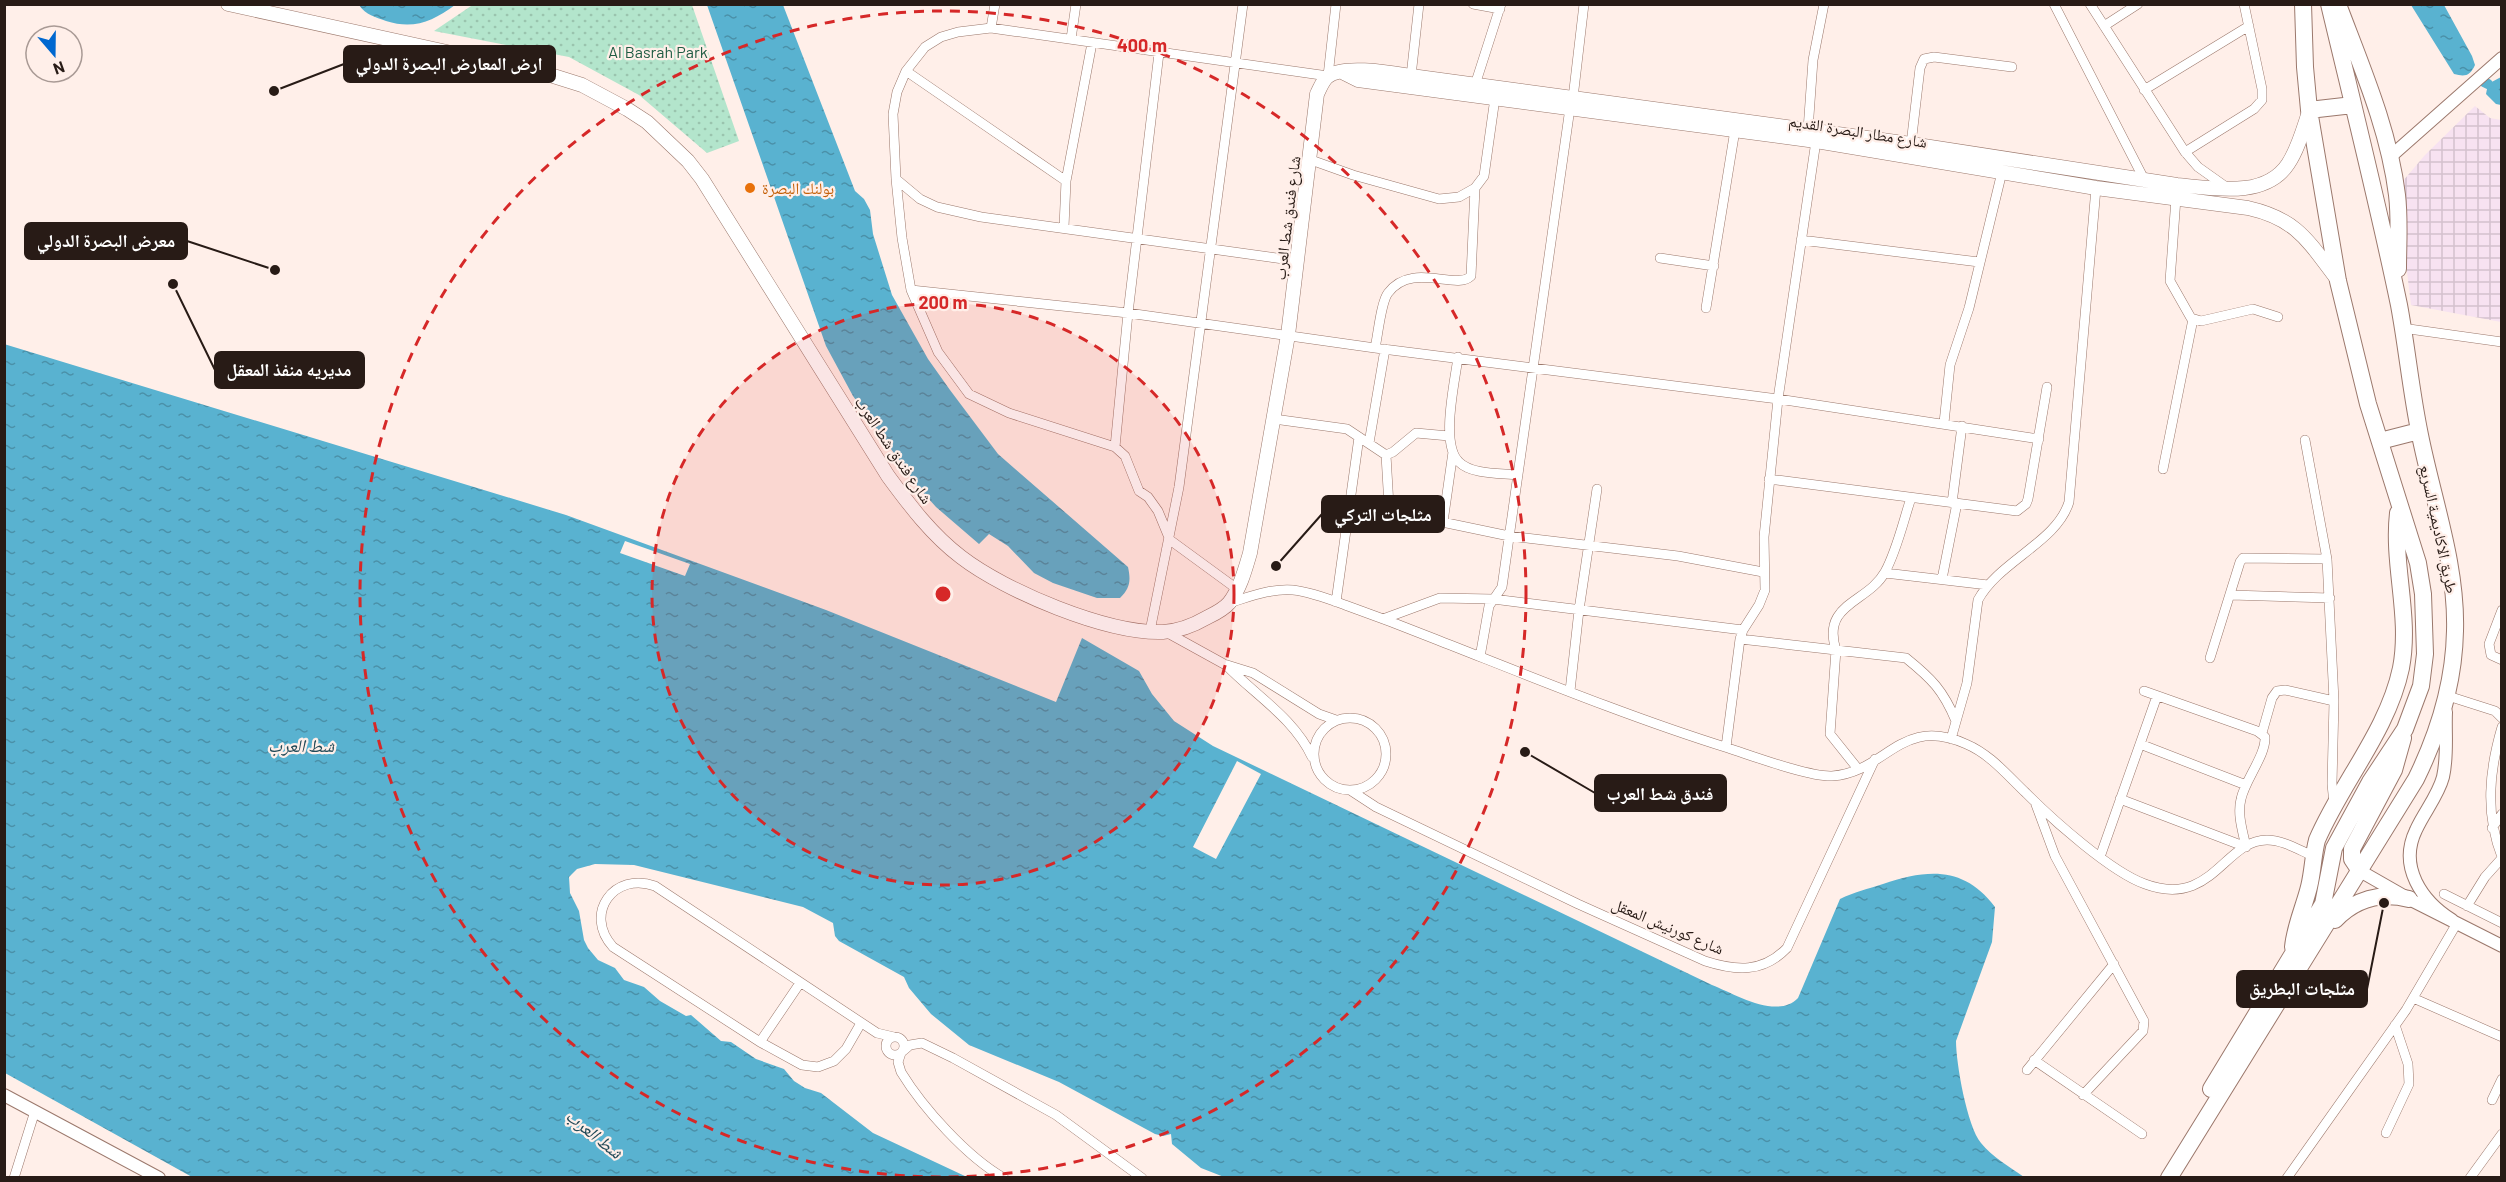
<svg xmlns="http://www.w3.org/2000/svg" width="2506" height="1182" font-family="Barlow,'Noto Naskh Arabic',sans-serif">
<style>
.industrial{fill:url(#industrial-grid)}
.grass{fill:url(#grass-dots)}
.water{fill:url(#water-ripples)}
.pier{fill:#ffefe9}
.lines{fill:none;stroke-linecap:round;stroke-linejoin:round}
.canal{stroke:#59b2d0;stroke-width:10}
.street-casing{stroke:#9b786c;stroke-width:10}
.secondary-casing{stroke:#9b786c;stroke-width:14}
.primary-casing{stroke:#9b786c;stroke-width:15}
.highway-casing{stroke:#9b786c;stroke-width:18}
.street{stroke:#fff;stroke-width:9}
.secondary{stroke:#fff;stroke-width:12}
.primary{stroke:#fff;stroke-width:14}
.highway{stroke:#fff;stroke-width:16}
.ring{fill:none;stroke:#d62828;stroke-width:3;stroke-dasharray:10 8}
.food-dot{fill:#e8710a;stroke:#ffefe9;stroke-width:2}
.labels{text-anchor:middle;stroke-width:4.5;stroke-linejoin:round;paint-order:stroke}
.park-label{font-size:16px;fill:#1f5c43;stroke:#ffefe9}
.street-label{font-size:16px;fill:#281b16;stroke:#ffefe9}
.food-label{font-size:16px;fill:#c56008;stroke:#ffefe9;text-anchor:start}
.water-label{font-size:18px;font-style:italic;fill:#234b59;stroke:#ffefe9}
.centre{fill:#d62828;stroke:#ffefe9;stroke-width:3}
.ring-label{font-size:18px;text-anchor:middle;font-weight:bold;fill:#d62828;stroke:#ffefe9;stroke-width:4.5;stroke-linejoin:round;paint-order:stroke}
.leader{fill:none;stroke:#281b16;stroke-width:2}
.callout-dot{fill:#281b16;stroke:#ffefe9;stroke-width:2}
.callout{fill:#281b16;stroke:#281b16;stroke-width:2}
.callout-label{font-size:18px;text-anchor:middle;font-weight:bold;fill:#fff}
</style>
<defs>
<pattern id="industrial-grid" width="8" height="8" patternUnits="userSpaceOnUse" patternTransform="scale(1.5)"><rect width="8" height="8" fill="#f7e2f1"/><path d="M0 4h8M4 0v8" fill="none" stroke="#d4c1ce"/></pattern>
<pattern id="grass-dots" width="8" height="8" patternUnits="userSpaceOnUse" patternTransform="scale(1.5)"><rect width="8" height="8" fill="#b3e5cc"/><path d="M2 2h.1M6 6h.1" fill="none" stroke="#9ac4ae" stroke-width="1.8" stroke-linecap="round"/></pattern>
<pattern id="water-ripples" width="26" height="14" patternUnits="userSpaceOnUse" patternTransform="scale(1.5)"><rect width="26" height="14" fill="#59b2d0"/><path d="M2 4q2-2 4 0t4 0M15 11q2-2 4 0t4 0" fill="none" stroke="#4a90a8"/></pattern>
</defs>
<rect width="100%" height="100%" fill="#ffefe9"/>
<path class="industrial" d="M2475,106L2490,118L2501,120V322L2411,305L2397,188L2425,155Z"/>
<path class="grass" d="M474,4L692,5L739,141L707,153L639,95L569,57L434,31Z"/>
<path class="water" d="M359,5H455C433,21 414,30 386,21C375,17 366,15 359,5Z
M707,5H783L855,191L864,199L870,210L873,234L892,295L928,359L950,390L998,454L1128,567C1131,581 1130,588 1120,598H1097L1053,583L1034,573L1008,546L989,534L979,544L936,507L919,488L853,396L826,346Z
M2411,5H2444L2472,56L2475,65C2470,76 2465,77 2454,74Z
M2501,77H2502L2501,105L2496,104L2486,94L2488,84Z
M4,344L566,515L826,610L1056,702L1082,638L1139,671L1152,694L1174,721L1213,746L1712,985C1735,994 1777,1020 1798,998L1840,899C1854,892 1868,889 1883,884C1928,869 1964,866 1995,907L1992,942L1956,1041C1956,1063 1967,1126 1981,1143C1992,1157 2010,1167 2024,1177H1224L1201,1168L1172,1144L1171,1134L1163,1136L1155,1134L1059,1082L969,1045L931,1014L909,988L904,977L839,941L835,936L833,923L803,907L634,865L595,864L577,869L569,877L570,893L579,911L584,940L588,948L598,960L615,968L624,980L644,987L660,1001L686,1016L691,1015L721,1041L731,1042L756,1059L784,1069L794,1081L805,1088L821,1093L873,1133L967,1177H192L5,1073Z"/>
<path class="pier" d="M625,541L690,564L685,576L620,553Z
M1237,761L1261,774L1216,859L1193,847Z"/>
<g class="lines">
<path class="canal" d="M2484,82L2488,84"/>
<defs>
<path id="street" d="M1473,4L1500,9
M2054,4L2145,181
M2090,4L2185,152L2198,167L2229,189
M2104,26L2138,4
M991,28L995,4
M1071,39L1076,4
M906,71L1066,181
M1411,76L1419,4
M1475,85L1501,4
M2144,90L2249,26
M1573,98L1584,4
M1808,130L1813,60L1824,4
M1911,144L1920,68L1924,59L1934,57L2012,67
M2185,152L2254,109L2262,100V89L2244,4
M1311,160L1353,175L1439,199L1459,197L1475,188L1484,176L1495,98
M896,179L920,199L937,207L981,217L1298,261
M2176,198L2170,281L2191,318L2201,321L2253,309L2278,317
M1064,227L1066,181L1092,43
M1801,240L1979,262
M1660,258L1714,266
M911,290L1128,313L1375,348L1778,399L2039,439
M1706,308L1735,130
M2402,328L2502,342
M1375,348C1378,335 1381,302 1388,293C1412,261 1456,291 1471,276L1475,188
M1458,357C1455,382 1440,444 1459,462C1472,475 1501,473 1518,475
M1274,419L1347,429L1386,455L1389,506L1399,513L1509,536L1678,556L1763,572
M1944,423L1950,365L1969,308L2002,172
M2305,440L2327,559L2334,701L2332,784L2334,804
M1369,443L1385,349
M1115,447L1128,313L1159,53
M1386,455L1393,452L1416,433L1449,436
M2163,469L2193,319
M1769,479L2017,511L2026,504L2028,499L2047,387
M1952,503L1962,426
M1443,522L1453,452
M1885,573L1988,585
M1942,579L1957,503
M1237,589L1170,540L1158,511L1148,497L1139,491L1125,456L1115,447L1009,413L969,394L938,352L911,290L902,238L896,179L893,114L897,92L906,71L925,47L941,37L958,32L991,28L1328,76L1336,4
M2231,595L2330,598
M1336,602L1359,437
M1229,603C1249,597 1272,588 1293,590C1311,592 1329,599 1345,605C1376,616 1405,627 1435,639C1532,677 1629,717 1728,748C1753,756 1809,777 1832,776C1887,772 1900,715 1966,744C1990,754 2007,775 2026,793C2053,820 2111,872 2145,884C2212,909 2224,840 2267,840C2283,840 2299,850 2313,856
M2502,610L2489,644L2491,655L2502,660
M1383,619L1440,598L1493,599L1743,630
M1150,631L1179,487L1243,4
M1166,632L1224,664L1253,673L1319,714L1336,720
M1740,639L1906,658C1932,679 1943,690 1956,721
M1480,657L1489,606L1502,587L1570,108
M2210,658L2240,562L2243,558L2327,559
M1226,665C1255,695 1294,718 1312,757
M1570,691L1579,610L1597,489
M2144,691L2257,731L2265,737C2266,755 2245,780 2241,799C2237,815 2243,832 2246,847
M2448,696L2495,711L2502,718
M1314 754a36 36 0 1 1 72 0a36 36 0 1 1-72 0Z
M2502,727C2489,771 2485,814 2502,857
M2262,733L2272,698L2277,691L2285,690L2334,701
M1951,739L1967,683L1978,600C1999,561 2057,542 2069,502L2096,188
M2140,744L2246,785
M1726,747L1740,639L1743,630L1759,605L1765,590L1764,537L1778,399L1816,141
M1858,769L1830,734L1836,650C1821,603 1868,603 1885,572C1897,550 1903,522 1911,498
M1350,790L1376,807L1578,904L1705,961C1736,971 1763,973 1787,948L1875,759
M2120,799L2246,847
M2035,802L2055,856L2144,1021L2143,1031L2083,1095
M2492,828L2502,814
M2100,857L2157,696
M2444,894L2502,923
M2467,906L2485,877L2502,858
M2413,998L2502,1037
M861,1023L846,1049L834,1061L818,1067L802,1065L760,1042L613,947C583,914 614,871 655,886L877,1033L894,1037
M886 1046a9 9 0 1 1 18 0a9 9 0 1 1-18 0Z
M760,1042L800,983
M903,1051L910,1045L922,1043L953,1058L1056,1115L1142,1178
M901,1053L898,1062L901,1072C923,1108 967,1157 1004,1178
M2034,1060L2142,1134
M2027,1070L2114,964
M2492,1100L2502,1079
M2386,1133L2409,1084L2408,1064L2395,1025
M14,1178L35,1111
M2287,1178L2406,1010L2457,923
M2470,1178L2502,1134"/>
<path id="secondary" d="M2390,157L2502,58
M2446,712C2445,733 2448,755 2443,777C2438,796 2424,812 2416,830C2398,867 2422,901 2452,920
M2360,871L2409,899L2502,946
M4,1095L159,1178"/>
<path id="primary" d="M228,4L547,74L582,85L627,109L647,122L688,161L702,179L888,476C910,506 932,535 961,557C1005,591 1107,634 1163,632C1178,631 1194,625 1206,618C1214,614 1223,610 1229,603C1240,589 1245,570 1250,553L1288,335L1317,94C1320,88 1322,82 1327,77C1342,64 1392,73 1411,76L1911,144L2177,185C2212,188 2265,199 2288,164C2298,149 2303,130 2309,112
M1344,73L1358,80L1816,141L2096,188L2248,208C2297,219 2308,241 2337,279"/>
<path id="highway" d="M2339,7C2362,68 2389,130 2397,195C2400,220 2398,244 2398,269
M2309,110L2353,105
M2380,441L2419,431
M2360,871L2352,859V849L2394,770L2403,738
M2335,920C2355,899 2381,892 2409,899
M2293,947C2295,926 2304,907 2309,887C2313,871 2313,855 2317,840C2342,782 2388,730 2401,668C2411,616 2392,565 2398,513
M2211,1089L2323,904L2334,848L2370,782L2405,729L2421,686L2425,654L2423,594L2418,563L2368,404L2338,281L2309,110L2305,67L2303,4
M2169,1178L2416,779C2439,732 2454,684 2455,631C2457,565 2433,500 2420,435C2411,392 2407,348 2399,305C2378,204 2353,105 2329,4"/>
</defs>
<use href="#street" class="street-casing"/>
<use href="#secondary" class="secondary-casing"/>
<use href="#primary" class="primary-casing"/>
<use href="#highway" class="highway-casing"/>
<use href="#street" class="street"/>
<use href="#secondary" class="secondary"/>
<use href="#primary" class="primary"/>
<use href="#highway" class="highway"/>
</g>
<circle cx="943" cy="594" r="291" fill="#d62828" fill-opacity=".12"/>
<g class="ring">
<circle cx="943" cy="594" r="291"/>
<circle cx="943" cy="594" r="583"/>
</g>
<circle class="food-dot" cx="750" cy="188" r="6"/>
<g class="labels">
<g class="park-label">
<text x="658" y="58">Al Basrah Park</text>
</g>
<g class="street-label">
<text transform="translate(1858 131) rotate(9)" y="6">شارع مطار البصرة القديم</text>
<text transform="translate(1287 218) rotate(-83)" y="6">شارع فندق شط العرب</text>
<text transform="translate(894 450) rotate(56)" y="6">شارع فندق شط العرب</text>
<text transform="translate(2439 529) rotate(78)" y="6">طريق الاكاديمية السريع</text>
<text transform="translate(1668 926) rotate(23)" y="6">شارع كورنيش المعقل</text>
</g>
<g class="food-label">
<text x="762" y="194">بولنك البصرة</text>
</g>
<g class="water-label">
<text x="301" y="752">شط العرب</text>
<text transform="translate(594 1134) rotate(39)" y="6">شط العرب</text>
</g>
</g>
<circle cx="943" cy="594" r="9" class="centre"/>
<g class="ring-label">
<text x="1142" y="52">400 m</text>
<text x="943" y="309">200 m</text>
</g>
<path class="leader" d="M274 91L344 64M275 270L187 241M173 284L215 370M1276 566L1322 514M1525 752L1595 793M2384 903L2367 989"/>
<g class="callout-dot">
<circle cx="274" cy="91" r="6"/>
<circle cx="275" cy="270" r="6"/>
<circle cx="173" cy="284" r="6"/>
<circle cx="1276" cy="566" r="6"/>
<circle cx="1525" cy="752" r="6"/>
<circle cx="2384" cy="903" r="6"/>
</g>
<g class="callout">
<rect x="344" y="46" width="211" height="36" rx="6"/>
<rect x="25" y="223" width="162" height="36" rx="6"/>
<rect x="215" y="352" width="149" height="36" rx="6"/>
<rect x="1322" y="496" width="122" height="36" rx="6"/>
<rect x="1595" y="775" width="131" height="36" rx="6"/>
<rect x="2237" y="971" width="130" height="36" rx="6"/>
</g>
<g class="callout-label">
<text x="449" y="70">ارض المعارض البصرة الدولي</text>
<text x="106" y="247">معرض البصرة الدولي</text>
<text x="289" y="376">مديريه منفذ المعقل</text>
<text x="1383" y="521">مثلجات التركي</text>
<text x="1660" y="800">فندق شط العرب</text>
<text x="2302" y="995">مثلجات البطريق</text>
</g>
<rect width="2506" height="1182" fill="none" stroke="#281b16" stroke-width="12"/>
<g transform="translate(54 54) rotate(160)"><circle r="28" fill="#ffefe9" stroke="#a99a95" stroke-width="1.5"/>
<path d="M0-4.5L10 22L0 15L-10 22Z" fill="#0068d0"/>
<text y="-9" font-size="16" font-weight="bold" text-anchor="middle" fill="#281b16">N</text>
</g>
</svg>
